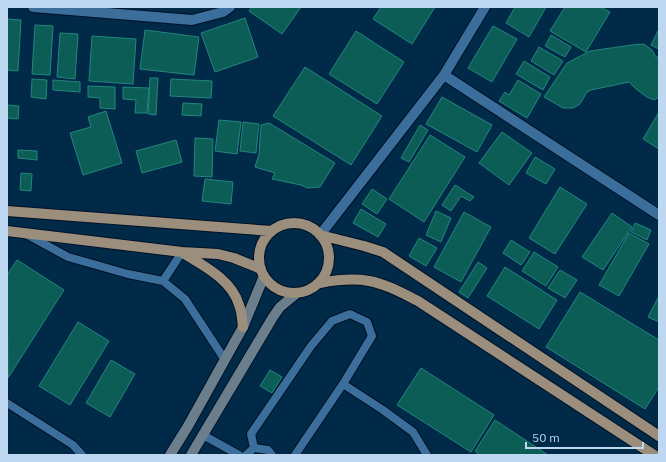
<svg xmlns="http://www.w3.org/2000/svg" width="666" height="462" font-family="'IBM Plex Sans',sans-serif">
<style>
.building{fill:#0d5d57;stroke:#22867e}
.lines{fill:none;stroke-linecap:round;stroke-linejoin:round}
.service-casing{stroke:#001126;stroke-width:10}
.minor-casing{stroke:#001126;stroke-width:12}
.secondary-casing{stroke:#001126;stroke-width:12}
.primary-casing{stroke:#001126;stroke-width:12}
.service{stroke:#3b6e9a;stroke-width:8}
.minor{stroke:#3b6e9a;stroke-width:10}
.secondary{stroke:#6b7e8c;stroke-width:10}
.primary{stroke:#9b8e7d;stroke-width:10}
</style>
<rect width="100%" height="100%" fill="#012a48"/>
<path class="building" d="M252,7H301L282,34L249,11Z
M381,7H435L412,44L373,19Z
M515,7H546L529,37L506,23Z
M565,7H600L610,12L586,52L550,31Z
M245,18L258,57L215,72L201,33Z
M7,19L21,20L18,71L7,70Z
M35,25L53,26L50,75L32,74Z
M493,26L517,39L492,82L468,68Z
M659,29V49L651,45Z
M145,30L199,37L194,75L140,69Z
M356,31L404,62L377,104L329,74Z
M60,33L78,34L75,79L57,77Z
M551,35L571,47L565,57L545,46Z
M92,36L136,39L133,84L89,81Z
M644,44L652,50L656,57H659V97L654,100L647,97L636,89L629,82L591,90L587,92L580,104L573,108H563L544,97L567,63L590,51L632,45Z
M539,47L563,61L554,75L531,61Z
M524,61L550,77L543,90L516,74Z
M305,67L382,116L351,165L273,116Z
M150,78H158L156,115L148,114Z
M32,79L47,80L46,99L31,97Z
M171,79L212,81L211,98L170,96Z
M53,80L80,82V92L53,90Z
M518,80L541,94L527,118L499,101L505,92L509,95Z
M88,86L115,87V109L100,108V98L88,97Z
M123,87L149,88L147,113H135L136,100L123,99Z
M442,97L492,125L477,152L426,124Z
M183,103L202,104L201,116L182,115Z
M7,105L19,106L18,119L7,118Z
M106,111L122,163L83,175L70,133L91,127L88,117Z
M659,112V149L643,139Z
M219,120L241,122L237,154L215,151Z
M243,122L259,124L256,153L240,151Z
M269,123L335,163L320,187L307,188L301,185L272,179L275,173L255,167L259,154L261,125Z
M420,125L428,130L409,162L401,158Z
M502,132L532,153L509,185L479,163Z
M430,135L465,157L424,222L389,199Z
M195,138L213,139L212,177L194,176Z
M176,140L182,162L142,173L136,151Z
M18,150L37,151V160L18,158Z
M535,157L555,169L546,184L526,173Z
M21,173L32,174L31,191L20,190Z
M205,179L233,182L231,204L202,201Z
M455,185L474,197L470,201L461,196L451,211L442,205Z
M560,187L587,204L555,254L529,238Z
M372,189L387,199L377,214L362,204Z
M361,209L386,224L378,237L353,223Z
M436,211L451,218L441,242L426,235Z
M464,212L491,227L461,282L434,267Z
M612,213L632,227L603,270L582,257Z
M635,223L651,230L647,240L631,232Z
M629,233L649,244L619,296L599,285Z
M419,238L437,248L426,266L409,256Z
M511,240L530,252L521,265L503,253Z
M534,252L558,267L546,286L522,271Z
M17,260L64,290L8,378L7,275Z
M478,262L487,268L468,298L459,292Z
M505,267L557,300L539,329L487,296Z
M560,270L577,280L565,298L548,288Z
M580,292L659,340V387L645,409L546,347Z
M659,296V322L648,317Z
M78,322L109,341L70,405L39,386Z
M111,360L135,374L110,417L86,403Z
M421,368L494,415L471,452L397,405Z
M270,370L282,377L272,393L260,386Z
M495,420L548,455H480L475,451Z"/>
<g class="lines">
<defs>
<path id="service" d="M26,234L68,257L128,274L163,281L185,299L225,360
M163,281L182,252
M343,384L383,410L413,432L427,455
M7,403L73,445L82,455
M203,435L239,455
M254,448L251,434L311,346L332,321L350,314L367,322L372,336L343,384L295,455
M246,455L254,448L268,450L272,455"/>
<path id="minor" d="M33,7L192,20L223,12L230,7
M444,75L659,215
M320,235L444,75L485,7"/>
<path id="secondary" d="M170,455L188,426L243,327L264,276
M191,455L273,317L280,307L297,293"/>
<path id="primary" d="M7,211L272,231
M259 258a35 35 0 1 1 70 0a35 35 0 1 1-70 0Z
M7,231L182,252L218,254L234,258L261,269
M320,235L364,246L383,252L659,436
M183,253C204,266 232,280 239,305C242,312 242,320 243,327
M320,283C336,280 353,278 369,281C386,284 402,293 418,301L654,455"/>
</defs>
<use href="#service" class="service-casing"/>
<use href="#minor" class="minor-casing"/>
<use href="#secondary" class="secondary-casing"/>
<use href="#primary" class="primary-casing"/>
<use href="#service" class="service"/>
<use href="#minor" class="minor"/>
<use href="#secondary" class="secondary"/>
<use href="#primary" class="primary"/>
</g>
<rect width="666" height="462" fill="none" stroke="#bdd8f0" stroke-width="16"/>
<path d="M526 442v6h117v-6" fill="none" stroke="#bdd8f0" stroke-width="2"/>
<text x="532" y="442" font-size="12" fill="#bdd8f0" stroke="#012a48" stroke-width="3" paint-order="stroke">50 m</text>
</svg>
